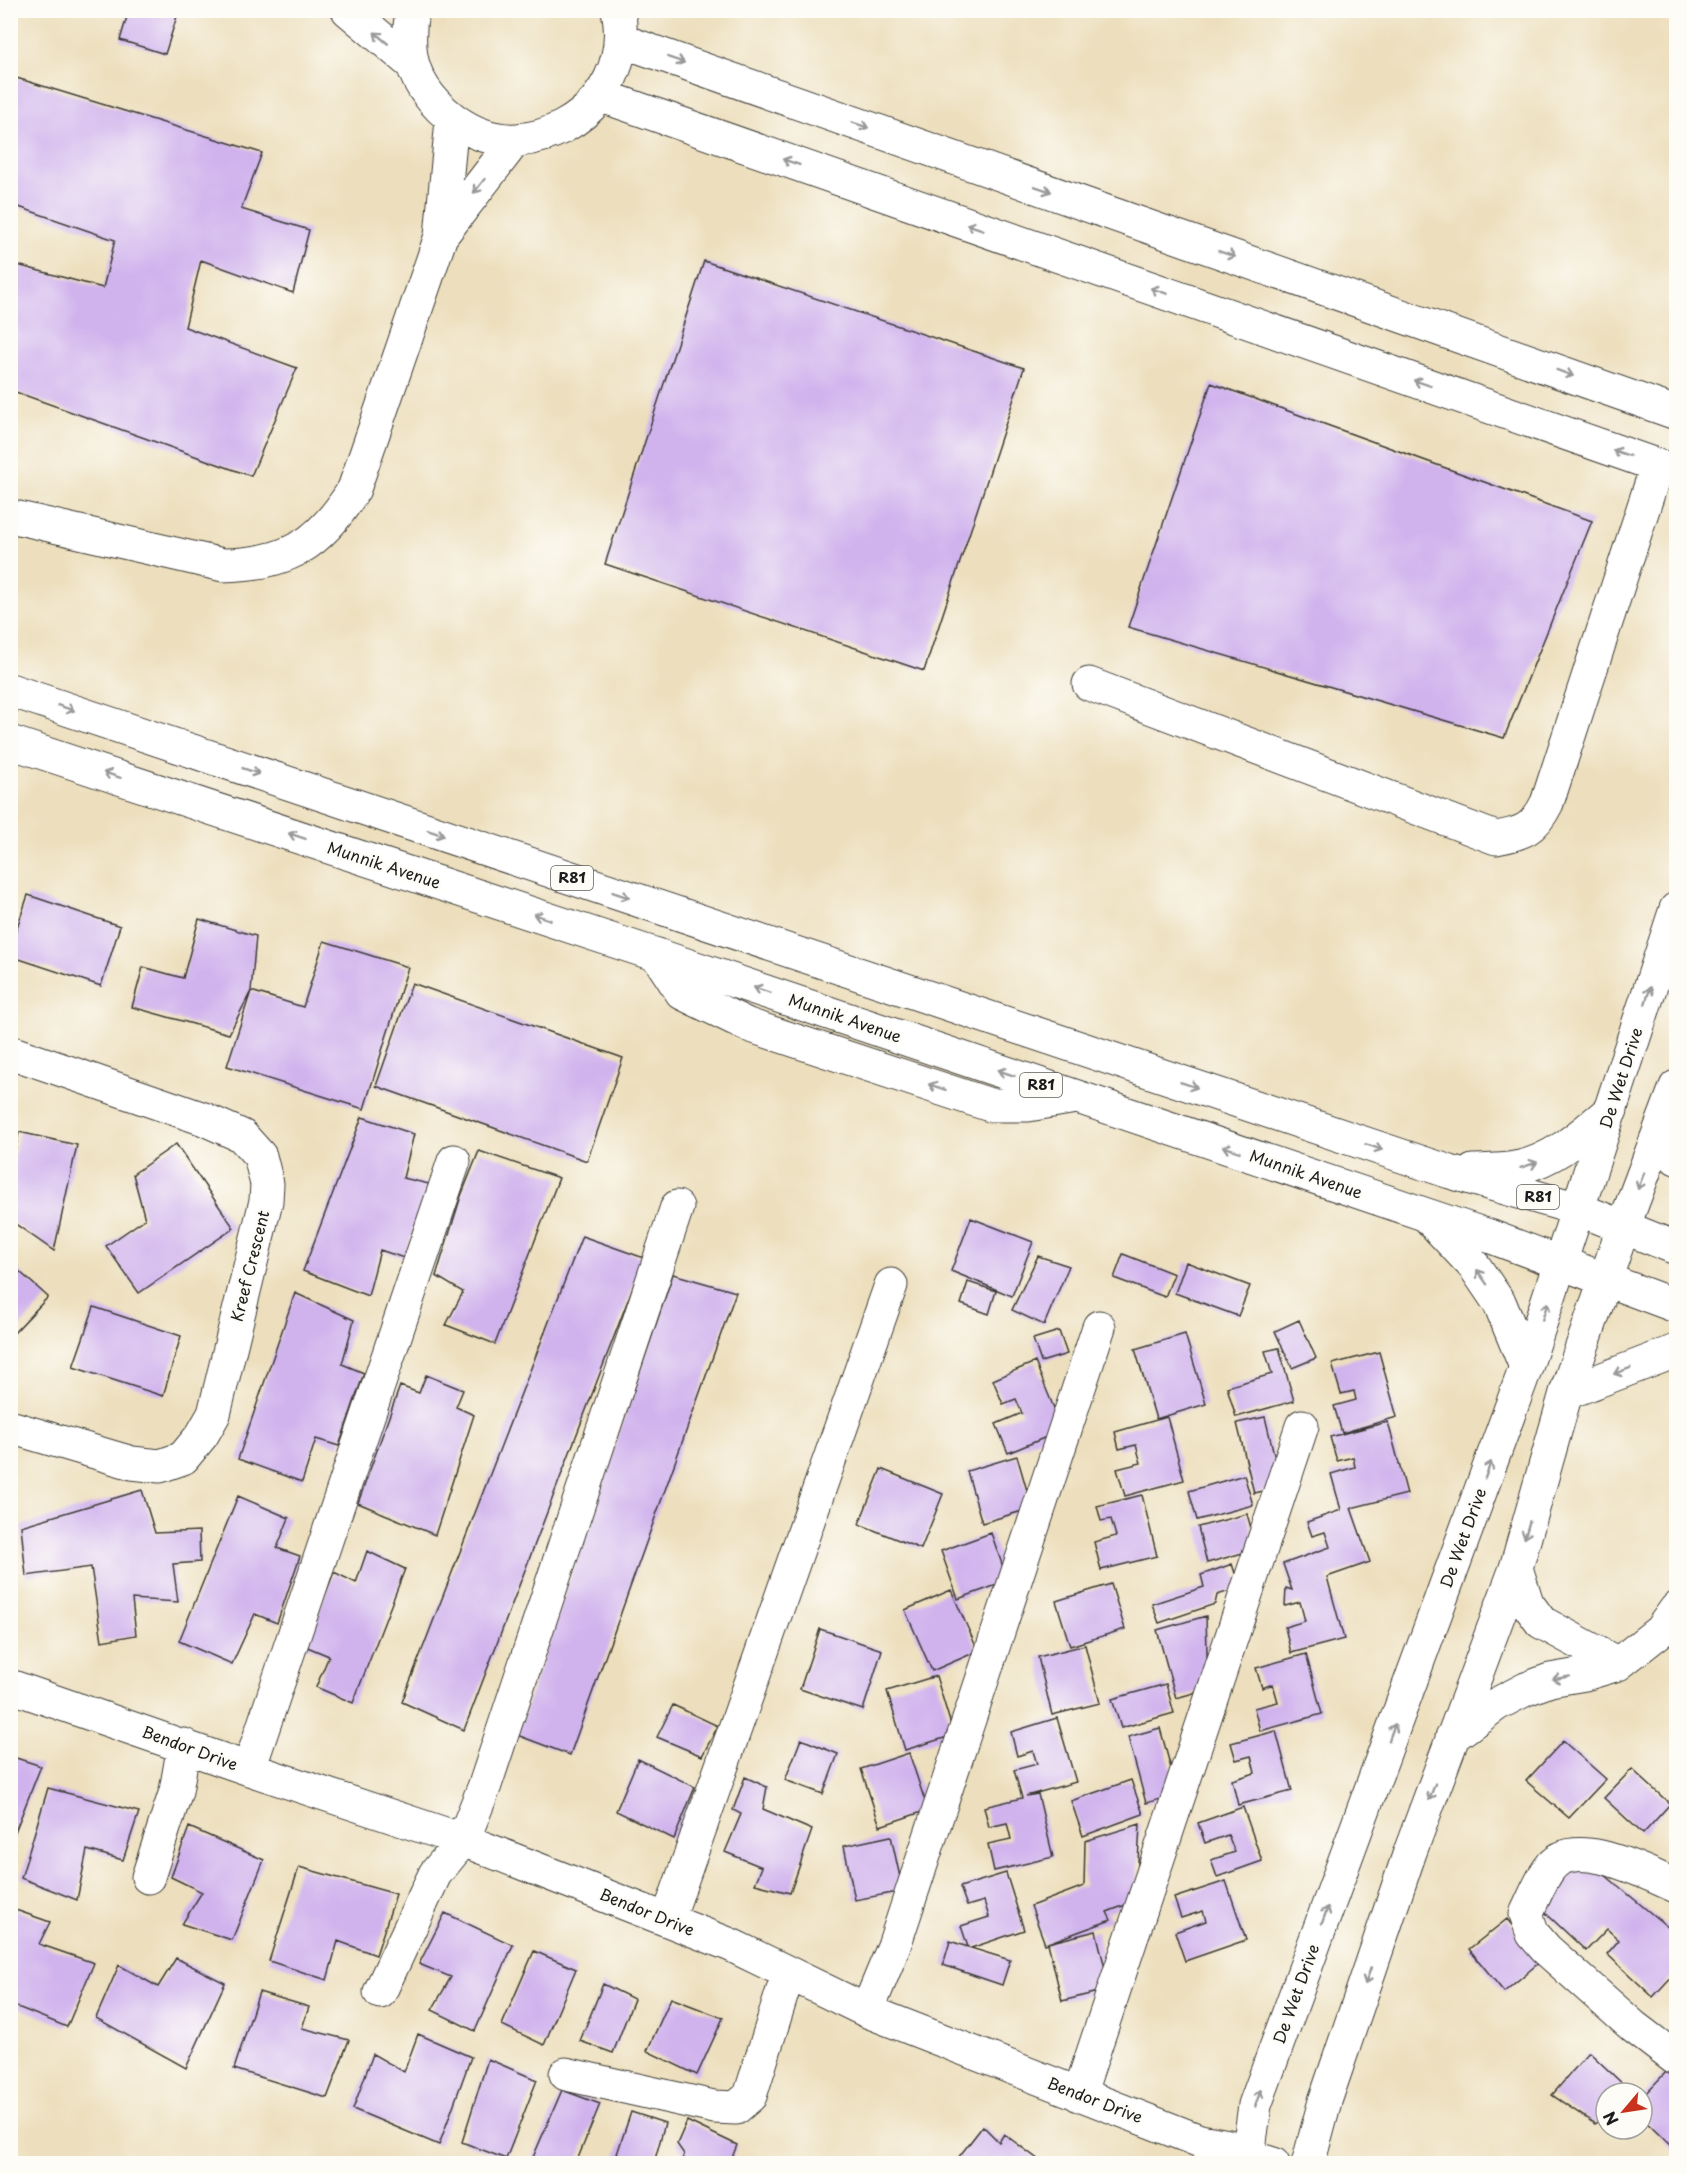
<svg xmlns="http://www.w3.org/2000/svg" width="1687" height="2174" font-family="'Playpen Sans',sans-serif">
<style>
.building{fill:#d0b3ed}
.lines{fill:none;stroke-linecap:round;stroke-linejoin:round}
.minor-casing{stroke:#3b3934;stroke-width:35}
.major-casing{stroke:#3b3934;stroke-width:35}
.minor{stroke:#fff;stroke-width:33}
.major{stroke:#fff;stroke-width:33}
.oneway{stroke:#999}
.labels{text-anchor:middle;stroke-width:5;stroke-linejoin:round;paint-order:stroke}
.shield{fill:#fdfcf7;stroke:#605f5e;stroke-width:1.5}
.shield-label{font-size:15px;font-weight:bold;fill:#1c1c1c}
.street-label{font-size:16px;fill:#1c1c1c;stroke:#fdfcf7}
</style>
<rect width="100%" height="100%" fill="#fdfcf7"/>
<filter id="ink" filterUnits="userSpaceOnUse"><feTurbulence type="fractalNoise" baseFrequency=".0167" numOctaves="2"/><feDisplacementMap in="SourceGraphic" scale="12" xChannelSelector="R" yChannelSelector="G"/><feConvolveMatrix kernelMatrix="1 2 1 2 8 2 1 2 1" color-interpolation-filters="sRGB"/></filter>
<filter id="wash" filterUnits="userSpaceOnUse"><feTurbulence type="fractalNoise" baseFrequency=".008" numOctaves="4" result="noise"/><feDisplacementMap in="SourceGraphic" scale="24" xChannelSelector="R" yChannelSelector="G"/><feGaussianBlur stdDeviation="1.35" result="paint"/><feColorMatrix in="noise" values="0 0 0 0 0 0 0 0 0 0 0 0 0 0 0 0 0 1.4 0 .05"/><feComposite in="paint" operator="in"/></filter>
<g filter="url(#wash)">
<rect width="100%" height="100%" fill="#eddfbd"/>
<g id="blocks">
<path class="building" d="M129,10H179L165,54L120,40Z
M10,76L262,153L241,209L309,230L293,293L201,260L185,327L297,368L251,476L10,390V263L103,288L115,240L10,204Z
M704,261L1024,368L924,671L605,564Z
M1211,383L1592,521L1504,738L1128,627Z
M28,895L120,926L101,986L10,956V948Z
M199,919L256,936L251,991L229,1034L132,1007L143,967L183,978Z
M324,941L408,967L364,1109L227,1066L251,991L303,1007Z
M412,983L623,1058L587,1161L376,1086Z
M362,1117L414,1134L403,1178L429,1184L404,1258L380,1250L368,1296L303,1271Z
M19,1132L77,1145L54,1251L10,1220V1174Z
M176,1144L234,1228L139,1293L106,1246L145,1219L133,1174Z
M479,1151L559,1178L495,1344L446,1325L463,1292L436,1276L461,1196Z
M971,1218L1033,1242L1012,1296L951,1271Z
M582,1236L644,1258L464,1730L402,1702Z
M1123,1254L1174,1274L1165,1297L1114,1278Z
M1038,1256L1069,1266L1044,1325L1012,1310Z
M1186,1262L1250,1286L1238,1316L1175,1293Z
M10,1263L48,1297L10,1337Z
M673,1274L736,1292L570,1755L517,1735Z
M968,1282L996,1291L989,1314L961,1304Z
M295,1293L354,1320L342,1364L364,1373L339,1446L316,1439L302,1482L238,1459Z
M94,1307L181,1336L163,1396L73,1367Z
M1299,1320L1316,1358L1292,1368L1275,1331Z
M1059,1331L1067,1354L1041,1362L1033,1339Z
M1185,1334L1206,1404L1156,1419L1135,1349Z
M1279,1348L1294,1401L1236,1417L1227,1387L1272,1374L1265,1351Z
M1379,1352L1397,1417L1342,1433L1334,1406L1356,1400L1354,1391L1341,1394L1332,1364Z
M1035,1362L1063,1430L1008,1453L996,1424L1022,1413L1016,1399L1003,1404L993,1380Z
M426,1375L463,1390L456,1407L474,1415L435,1535L358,1503L400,1386L419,1393Z
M1167,1417L1184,1480L1125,1496L1117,1469L1141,1463L1136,1445L1119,1449L1115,1432Z
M1265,1417L1282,1487L1254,1493L1237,1423Z
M1388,1422L1407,1494L1351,1508L1370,1562L1327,1577L1344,1639L1291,1653L1285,1627L1305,1621L1300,1602L1285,1606L1286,1588L1292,1590L1283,1564L1330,1547L1325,1532L1312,1536L1307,1522L1341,1510L1331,1474L1355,1467L1353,1457L1337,1461L1330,1437Z
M1017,1456L1032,1508L982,1523L967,1471Z
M881,1469L943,1494L921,1549L859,1524Z
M1244,1475L1253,1505L1197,1520L1189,1491Z
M142,1490L155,1533L199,1531L200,1562L173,1564L178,1602L132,1599L136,1635L102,1641L91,1567L26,1576L21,1526Z
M1142,1495L1157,1556L1101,1570L1094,1542L1116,1536L1111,1519L1101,1521L1097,1506Z
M238,1496L289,1518L277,1548L300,1556L277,1623L255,1614L232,1664L179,1641Z
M1247,1514L1257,1549L1207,1563L1198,1527Z
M991,1533L1008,1581L958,1599L941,1551Z
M367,1551L405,1569L353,1703L316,1687L329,1656L305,1646L334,1572L356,1583Z
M1232,1564L1240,1588L1217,1595L1215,1604L1159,1623L1152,1604L1204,1587L1201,1575Z
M1111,1584L1125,1629L1070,1646L1056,1601Z
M951,1590L978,1651L932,1671L905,1610Z
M1206,1616L1208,1689L1176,1698L1157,1630Z
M820,1629L882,1650L863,1710L800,1689Z
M1085,1645L1100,1703L1052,1715L1038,1657Z
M1306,1654L1322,1714L1260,1731L1254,1708L1278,1702L1273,1684L1262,1688L1256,1668Z
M936,1676L954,1735L905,1750L887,1691Z
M1166,1684L1174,1713L1121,1728L1112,1699Z
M673,1705L718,1726L702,1756L657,1737Z
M1057,1718L1076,1782L1026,1796L1038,1794L1053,1857L994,1871L988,1844L1011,1839L1007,1823L989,1827L984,1807L1022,1798L1014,1770L1037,1764L1033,1751L1017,1756L1011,1732Z
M1160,1728L1178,1794L1146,1803L1128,1737Z
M1276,1731L1292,1791L1238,1805L1232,1780L1255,1773L1251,1756L1236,1760L1231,1743Z
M801,1739L838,1754L823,1794L785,1780Z
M1563,1741L1606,1779L1569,1818L1526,1781Z
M909,1753L928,1810L880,1826L861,1769Z
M10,1756L41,1766L11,1842H10Z
M638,1759L695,1787L674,1839L616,1811Z
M1632,1769L1670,1804L1643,1834L1604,1798Z
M745,1777L767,1787L763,1809L812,1830L790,1893L755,1884L762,1867L725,1852L741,1814L733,1810Z
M1131,1780L1143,1814L1083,1836L1071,1801Z
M48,1788L139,1812L123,1860L87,1850L77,1900L21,1878Z
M1243,1807L1262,1861L1217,1877L1211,1860L1235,1852L1228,1835L1205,1843L1198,1823Z
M1140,1824L1136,1901L1107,1912L1111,1920L1045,1944L1031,1906L1084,1886L1085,1841Z
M189,1827L264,1860L232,1940L182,1924L202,1892L171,1877Z
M891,1836L903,1891L855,1900L844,1846Z
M299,1867L396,1894L376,1955L338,1941L327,1980L269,1961Z
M1599,1870L1676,1934V1974L1675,1973L1653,1997L1607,1954L1619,1940L1607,1929L1586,1951L1535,1903L1563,1872Z
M1006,1873L1024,1930L971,1948L1010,1960L1002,1985L943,1965L950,1941L968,1947L961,1926L989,1917L984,1901L967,1906L960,1887Z
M1226,1881L1246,1940L1185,1961L1175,1932L1206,1921L1203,1911L1181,1918L1174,1898Z
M10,1908L50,1922L39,1944L94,1963L67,2027L10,2004Z
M445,1913L513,1945L475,2031L432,2010L451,1977L419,1964Z
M1507,1919L1541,1961L1504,1992L1469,1949Z
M1096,1931L1110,1989L1062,2001L1048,1943Z
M534,1951L576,1969L544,2045L502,2025Z
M176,1958L225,1983L186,2068L96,2018L119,1965L158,1987Z
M603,1984L634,1999L613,2053L580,2041Z
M259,1992L309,2007L302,2028L349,2040L327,2098L234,2069Z
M671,1998L723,2018L697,2075L647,2051Z
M418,2034L471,2057L439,2145L353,2109L373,2054L404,2072Z
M1589,2052L1628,2089L1624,2093H1606V2112L1595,2124L1552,2095Z
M488,2059L537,2080L506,2159L462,2142Z
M1669,2069L1676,2076L1675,2150L1642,2118V2097Z
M562,2090L600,2104L576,2163H535L531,2162Z
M631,2112L665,2123L654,2163H614Z
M687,2121L737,2145L730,2163H681L684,2154L677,2144Z
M983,2126L999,2142L1004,2134L1043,2163H954Z"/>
</g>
</g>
<g filter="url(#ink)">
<use href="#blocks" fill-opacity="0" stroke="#3b3934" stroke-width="1.5"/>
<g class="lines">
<defs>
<path id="minor" d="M348,10L413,65
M412,10C409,29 408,47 413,65C426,107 473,143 518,140C584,134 632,77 618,10
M620,40L1676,413
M602,96L1676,472
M441,236L515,140
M10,516L223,565C288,564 320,545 354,489L441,236L452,120
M1089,684L1496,838C1524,833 1534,829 1547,803L1657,466
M657,955L682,993L748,1025L990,1105H1028L1076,1097
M10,1052L204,1119L242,1136L260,1156L267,1184L266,1201L214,1414L202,1435L183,1458L160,1466L132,1463L10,1427
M1516,1568L1527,1603L1541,1622L1618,1664
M10,1686L249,1769L463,1840L731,1945L867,2011L1200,2141L1229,2146L1247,2156L1273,2164
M1452,1737L1497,1704L1526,1689L1550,1680L1585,1674L1618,1664L1660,1631L1676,1609
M249,1769L454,1161
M148,1877L176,1791L184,1745
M1676,1886C1647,1874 1573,1833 1549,1869C1539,1883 1533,1900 1526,1914L1533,1934L1546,1949L1634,2027L1676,2059
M668,1919L891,1285
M380,1992L435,1874L463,1840L485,1785L677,1207
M867,2011L894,1946L1099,1327
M566,2074L714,2107L736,2108L750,2096L788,1974
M1079,2095L1302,1426
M1247,2164L1255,2105L1526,1367L1676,909
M1308,2164L1325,2101L1410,1852L1516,1568L1566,1393L1623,1228L1676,1087"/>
<path id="major" d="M10,690L1450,1172L1578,1209L1676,1248
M10,742L657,955L1489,1236L1676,1306
M1664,1122L1676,1158
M1473,1171C1488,1170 1505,1171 1520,1167C1556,1159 1583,1133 1611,1110
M1428,1217L1475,1267L1500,1304L1526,1367
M1566,1393L1676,1351"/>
</defs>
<use href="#minor" class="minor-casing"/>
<use href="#major" class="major-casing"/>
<use href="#minor" class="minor"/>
<use href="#major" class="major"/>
</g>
<defs><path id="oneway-shaft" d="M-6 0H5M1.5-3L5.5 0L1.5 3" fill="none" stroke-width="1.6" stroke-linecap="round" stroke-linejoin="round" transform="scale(1.5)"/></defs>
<g class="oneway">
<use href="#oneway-shaft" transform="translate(381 38) rotate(-140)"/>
<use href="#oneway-shaft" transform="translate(676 60) rotate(19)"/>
<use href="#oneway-shaft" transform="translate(860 125) rotate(19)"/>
<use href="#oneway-shaft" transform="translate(791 162) rotate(-161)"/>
<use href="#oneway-shaft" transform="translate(479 186) rotate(128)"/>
<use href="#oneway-shaft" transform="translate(1043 189) rotate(19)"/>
<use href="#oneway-shaft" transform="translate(975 227) rotate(-161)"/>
<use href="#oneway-shaft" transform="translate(1227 254) rotate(19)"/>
<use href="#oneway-shaft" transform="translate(1159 291) rotate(-161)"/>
<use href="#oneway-shaft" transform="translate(1565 373) rotate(20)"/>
<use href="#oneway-shaft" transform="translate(1422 383) rotate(-161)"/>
<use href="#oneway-shaft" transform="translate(1621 453) rotate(-161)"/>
<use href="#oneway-shaft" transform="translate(66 708) rotate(19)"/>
<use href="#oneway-shaft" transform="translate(251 771) rotate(19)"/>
<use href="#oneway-shaft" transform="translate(112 775) rotate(-162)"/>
<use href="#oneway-shaft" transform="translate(436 833) rotate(19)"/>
<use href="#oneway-shaft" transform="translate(297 836) rotate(-162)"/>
<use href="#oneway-shaft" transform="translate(621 895) rotate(19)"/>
<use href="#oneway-shaft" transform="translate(542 917) rotate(-162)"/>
<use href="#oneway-shaft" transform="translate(762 990) rotate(-161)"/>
<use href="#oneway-shaft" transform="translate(1648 995) rotate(-72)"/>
<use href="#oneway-shaft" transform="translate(1006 1073) rotate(-161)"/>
<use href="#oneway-shaft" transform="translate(1189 1085) rotate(18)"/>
<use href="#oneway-shaft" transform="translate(937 1087) rotate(-162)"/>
<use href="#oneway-shaft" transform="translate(1374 1147) rotate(18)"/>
<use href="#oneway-shaft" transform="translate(1231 1149) rotate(-161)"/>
<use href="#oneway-shaft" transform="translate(1529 1165) rotate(-18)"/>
<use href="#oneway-shaft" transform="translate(1641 1181) rotate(111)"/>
<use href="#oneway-shaft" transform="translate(1482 1277) rotate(-125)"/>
<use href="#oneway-shaft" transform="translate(1545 1311) rotate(-72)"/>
<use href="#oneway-shaft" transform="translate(1622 1371) rotate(159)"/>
<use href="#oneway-shaft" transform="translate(1488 1470) rotate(-70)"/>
<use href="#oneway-shaft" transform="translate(1527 1530) rotate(106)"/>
<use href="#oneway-shaft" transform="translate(1561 1678) rotate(170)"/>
<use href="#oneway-shaft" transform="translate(1392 1732) rotate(-70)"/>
<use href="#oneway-shaft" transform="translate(1432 1792) rotate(110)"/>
<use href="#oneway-shaft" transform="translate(1325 1915) rotate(-70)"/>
<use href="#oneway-shaft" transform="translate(1368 1976) rotate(109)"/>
<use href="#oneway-shaft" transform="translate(1258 2098) rotate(-72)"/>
</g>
</g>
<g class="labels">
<g class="shield">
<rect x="551" y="866" width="42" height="24" rx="4.5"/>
<rect x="1020" y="1073" width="42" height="24" rx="4.5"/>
<rect x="1517" y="1185" width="42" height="24" rx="4.5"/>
</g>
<g class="shield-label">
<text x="572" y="883">R81</text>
<text x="1041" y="1090">R81</text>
<text x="1538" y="1202">R81</text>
</g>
<g class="street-label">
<text transform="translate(384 865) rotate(18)" y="6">Munnik Avenue</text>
<text transform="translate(845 1018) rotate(19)" y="6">Munnik Avenue</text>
<text transform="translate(1621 1078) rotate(-72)" y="6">De Wet Drive</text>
<text transform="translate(1306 1174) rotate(19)" y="6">Munnik Avenue</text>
<text transform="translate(250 1266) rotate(-76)" y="6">Kreef Crescent</text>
<text transform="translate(1463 1538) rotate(-70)" y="6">De Wet Drive</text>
<text transform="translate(190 1748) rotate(20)" y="6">Bendor Drive</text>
<text transform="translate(647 1912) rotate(22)" y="6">Bendor Drive</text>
<text transform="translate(1296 1994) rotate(-70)" y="6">De Wet Drive</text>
<text transform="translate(1095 2100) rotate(21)" y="6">Bendor Drive</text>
</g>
</g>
<rect width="1687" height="2174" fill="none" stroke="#fdfcf7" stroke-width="36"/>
<g transform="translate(1624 2111) rotate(241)"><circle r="28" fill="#fdfcf7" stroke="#a3a29f" stroke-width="1.5"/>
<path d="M0-4.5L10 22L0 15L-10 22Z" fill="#c8321e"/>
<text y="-9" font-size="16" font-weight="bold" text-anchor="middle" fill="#1c1c1c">N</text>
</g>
</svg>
